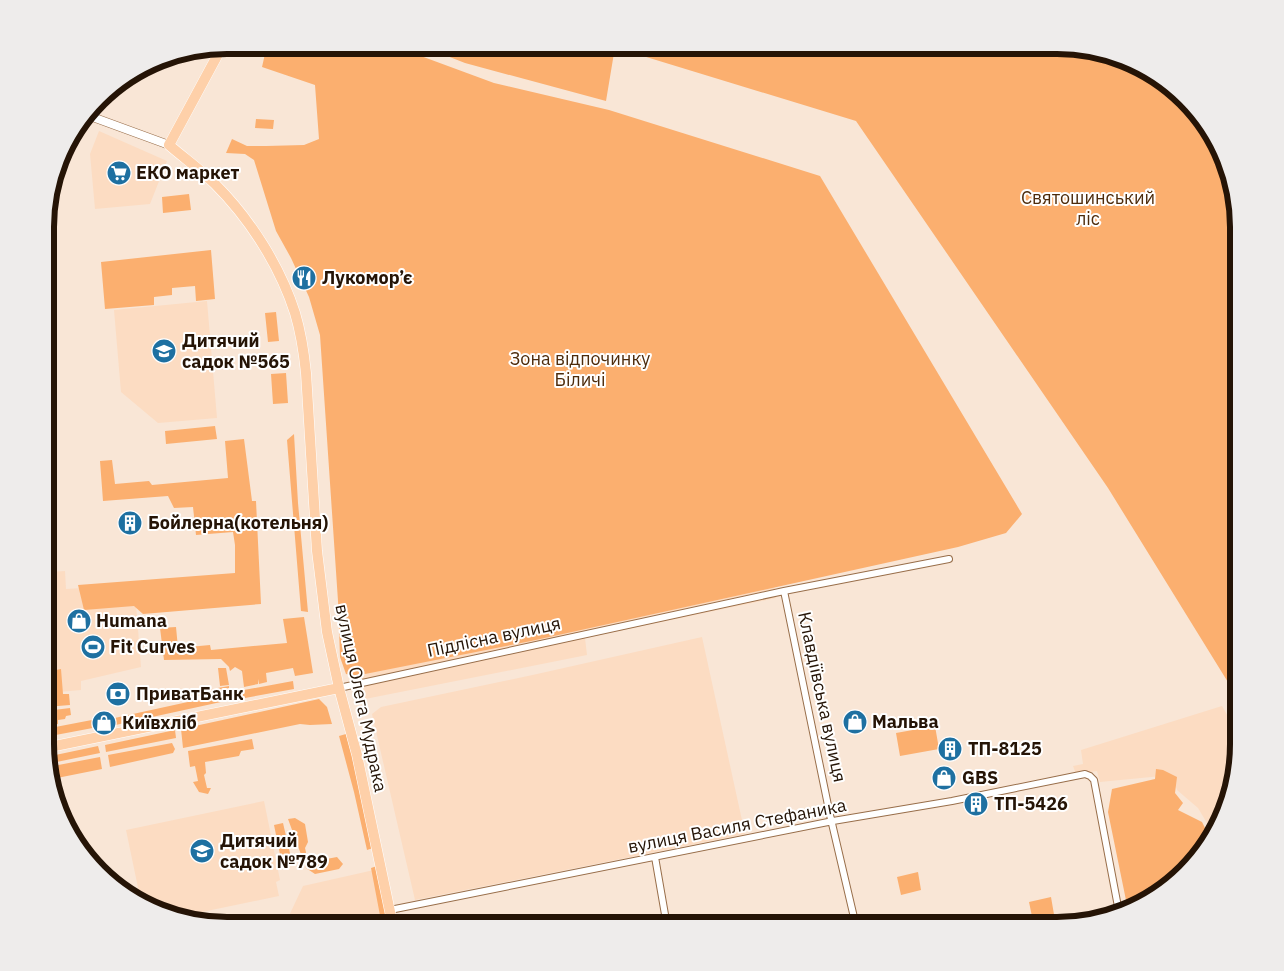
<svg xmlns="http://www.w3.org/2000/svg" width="1284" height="971" font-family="'IBM Plex Sans',sans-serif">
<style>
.built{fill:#fcdcc2}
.green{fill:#fbaf6f}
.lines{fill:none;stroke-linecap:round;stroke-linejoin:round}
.minor-casing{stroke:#986e4a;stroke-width:8}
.tertiary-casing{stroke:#986e4a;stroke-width:9}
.primary-casing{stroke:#fff;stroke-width:11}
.minor{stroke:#fff;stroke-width:6}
.tertiary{stroke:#fff;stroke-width:8}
.primary{stroke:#fed0a9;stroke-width:10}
.labels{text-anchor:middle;stroke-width:4;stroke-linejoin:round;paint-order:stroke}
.poi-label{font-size:18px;font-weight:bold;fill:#251406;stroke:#fff;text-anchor:start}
.park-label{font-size:18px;fill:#4d2b0b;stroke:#fff}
.street-label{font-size:18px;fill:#251406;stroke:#fff}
.rim{fill:none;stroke:#251406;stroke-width:6}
</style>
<rect width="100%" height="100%" fill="#f9e6d6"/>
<path class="built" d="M99,131L167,161L150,204L95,209L90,154Z
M207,301L217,418L158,423L121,392L114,310Z
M46,451L52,512L46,513Z
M65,571L66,589L82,588L136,604L141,667L81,681V690L59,692L50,572Z
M774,583L776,598L585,638L587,655L360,700L355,671Z
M702,637L745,834L415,900L372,714L381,707L537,674Z
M1222,706L1230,720L1238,716L1239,717V757L1225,814L1213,833L1198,808L1177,790L1172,775L1100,782L1097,771L1076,774L1073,766L1083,764L1081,750Z
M264,801L280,880L276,882L279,896L178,917L157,912L141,902L126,830Z
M374,870L386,926H289L287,920L303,886Z"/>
<path class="green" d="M267,45H391L494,83L609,110L820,176L1022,514L1006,533L958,547L531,641L355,676L346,674L340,657L338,601L320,335L309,297L291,258L276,231L254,160L245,154L226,153L232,139L247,146H266L304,145L319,139L315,85L262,67Z
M419,45H589L614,53L606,101L465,63Z
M607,45H1069L1127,59L1177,90L1220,146L1239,226V700L1108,488L856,121Z
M256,119L274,120L273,129L255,128Z
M189,194L191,210L163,213L162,197Z
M211,250L215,299L196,301L195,286L172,288V295L154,297V305L105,309L101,262Z
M276,312L279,341L268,342L265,313Z
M286,373L288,403L273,404L271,374Z
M215,426L217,439L166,444L165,431Z
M294,434L298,503L308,612L301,611L287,440Z
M244,439L252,501H256L261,604L143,614L134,606L84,610L78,585L235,573V545L233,532L196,535L193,507L174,508L168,496L103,501L100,461L112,460L115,484L149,481L152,485L228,478L225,441Z
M304,617L313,673L295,676L293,668L266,673L267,682L259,684L258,679V684L244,687L242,671L235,667L230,671L229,667L221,659L164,660L160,628L176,627L178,648L210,645L211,650L287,643L283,619Z
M218,668H226L229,685L220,686Z
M61,669L63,694H69L70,705L46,707V672Z
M293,681L294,689L234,700L233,692Z
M229,686V690L184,699V694Z
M229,693L230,700L111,726L110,719Z
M319,699L327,707L332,724L310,725L300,724L183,748L181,729Z
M70,708L71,715L66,716L65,719L58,720V724L45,726L46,711Z
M97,719L98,727L45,737V729Z
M935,726L939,749L900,756L896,733Z
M175,730L176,738L106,752L105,745Z
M346,734L356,769L373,848L367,850L354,792L339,736Z
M252,739L254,749L241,751L239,756L205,762L206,773L204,775L207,788H211L208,794L199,792L193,782L198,781L195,766L190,767L188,751Z
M172,743L175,749L173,753L110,767L108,755Z
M98,746L100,753L47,764L46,757Z
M100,757L102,769L52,779L48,767Z
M1156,769L1163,770L1177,777L1175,793L1183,803L1178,810L1202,822L1210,838L1194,864L1138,907L1128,910L1108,812L1112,789L1155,779Z
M295,818L305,824L308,842L305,848L308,861L321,860L337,857L343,864L339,869L315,874L306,868L288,819Z
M283,823L292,862L282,864L274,825Z
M377,866L390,926H382L371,868Z
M918,872L921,890L901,895L897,877Z
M1051,897L1056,926H1034L1029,902Z"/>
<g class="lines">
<defs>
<path id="minor" d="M784,591L830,815L856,926
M339,688L784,591L949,559
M655,857L667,926
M390,910L833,821L952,801L1085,774L1090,776L1094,780L1119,912"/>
<path id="tertiary" d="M87,115L169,145"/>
<path id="primary" d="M223,45L169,145C184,158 201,170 215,184C250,219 280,266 295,313C301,333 304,353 306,373L317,551L327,632L339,688L357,755L393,926
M45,748L339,688"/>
</defs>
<use href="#minor" class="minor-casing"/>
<use href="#tertiary" class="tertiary-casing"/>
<use href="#primary" class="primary-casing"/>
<use href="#minor" class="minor"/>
<use href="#tertiary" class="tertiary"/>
<use href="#primary" class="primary"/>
</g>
<defs>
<symbol id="supermarket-disc" viewBox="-11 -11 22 22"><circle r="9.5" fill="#1e70a1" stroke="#fff"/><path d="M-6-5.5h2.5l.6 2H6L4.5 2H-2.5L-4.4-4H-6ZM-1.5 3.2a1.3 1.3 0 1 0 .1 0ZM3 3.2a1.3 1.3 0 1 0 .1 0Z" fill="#fff"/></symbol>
<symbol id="restaurant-disc" viewBox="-11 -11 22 22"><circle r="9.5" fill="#1e70a1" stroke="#fff"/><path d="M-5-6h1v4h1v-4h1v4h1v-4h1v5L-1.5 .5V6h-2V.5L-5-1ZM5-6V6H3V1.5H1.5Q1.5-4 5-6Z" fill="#fff"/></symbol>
<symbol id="school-disc" viewBox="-11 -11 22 22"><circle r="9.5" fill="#1e70a1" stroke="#fff"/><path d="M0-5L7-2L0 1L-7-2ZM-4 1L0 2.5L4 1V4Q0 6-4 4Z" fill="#fff"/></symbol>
<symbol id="building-disc" viewBox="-11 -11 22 22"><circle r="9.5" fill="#1e70a1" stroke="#fff"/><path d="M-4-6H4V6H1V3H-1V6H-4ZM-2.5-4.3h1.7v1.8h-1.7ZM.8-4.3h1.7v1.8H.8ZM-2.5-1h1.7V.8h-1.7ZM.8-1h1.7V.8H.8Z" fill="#fff"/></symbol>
<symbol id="shop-disc" viewBox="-11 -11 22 22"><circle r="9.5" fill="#1e70a1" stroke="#fff"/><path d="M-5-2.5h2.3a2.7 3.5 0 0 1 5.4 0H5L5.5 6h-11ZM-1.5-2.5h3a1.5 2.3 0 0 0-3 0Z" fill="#fff"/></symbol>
<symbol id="stadium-disc" viewBox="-11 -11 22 22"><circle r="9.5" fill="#1e70a1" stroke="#fff"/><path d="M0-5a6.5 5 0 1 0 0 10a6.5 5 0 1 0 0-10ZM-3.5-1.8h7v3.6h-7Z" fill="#fff"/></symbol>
<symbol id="bank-disc" viewBox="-11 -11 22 22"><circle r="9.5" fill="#1e70a1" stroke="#fff"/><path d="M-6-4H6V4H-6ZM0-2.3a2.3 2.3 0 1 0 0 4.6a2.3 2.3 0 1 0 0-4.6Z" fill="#fff"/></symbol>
</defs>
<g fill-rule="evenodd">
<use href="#supermarket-disc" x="105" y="159" width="28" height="28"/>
<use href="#restaurant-disc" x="290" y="264" width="28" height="28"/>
<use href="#school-disc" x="150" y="337" width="28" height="28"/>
<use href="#building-disc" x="116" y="509" width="28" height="28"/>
<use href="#shop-disc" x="65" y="607" width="28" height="28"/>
<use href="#stadium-disc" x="79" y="633" width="28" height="28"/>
<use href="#bank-disc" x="104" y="680" width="28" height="28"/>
<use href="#shop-disc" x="841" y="708" width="28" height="28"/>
<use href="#shop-disc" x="90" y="709" width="28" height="28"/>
<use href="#building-disc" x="936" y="735" width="28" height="28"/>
<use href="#shop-disc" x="930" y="764" width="28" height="28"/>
<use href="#building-disc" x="962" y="790" width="28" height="28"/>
<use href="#school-disc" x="188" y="837" width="28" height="28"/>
</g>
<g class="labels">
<g class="poi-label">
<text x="136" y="179">ЕКО маркет</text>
<text x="322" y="284">Лукомор’є</text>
<text x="182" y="347">Дитячий<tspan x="182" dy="21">садок №565</tspan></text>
<text x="148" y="529">Бойлерна(котельня)</text>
<text x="96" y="627">Humana</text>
<text x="110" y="653">Fit Curves</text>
<text x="136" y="700">ПриватБанк</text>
<text x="872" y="728">Мальва</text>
<text x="122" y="729">Київхліб</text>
<text x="968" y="755">ТП-8125</text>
<text x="962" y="784">GBS</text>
<text x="994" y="810">ТП-5426</text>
<text x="220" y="847">Дитячий<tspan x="220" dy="21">садок №789</tspan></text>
</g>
<g class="park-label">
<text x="1088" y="204">Святошинський<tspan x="1088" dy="21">ліс</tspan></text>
<text x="580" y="365">Зона відпочинку<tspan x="580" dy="21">Біличі</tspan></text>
</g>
<g class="street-label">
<text transform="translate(494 637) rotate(-12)" y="6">Підлісна вулиця</text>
<text transform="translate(822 697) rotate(78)" y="6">Клавдіївська вулиця</text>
<text transform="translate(361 698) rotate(78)" y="6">вулиця Олега Мудрака</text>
<text transform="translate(737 826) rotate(-11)" y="6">вулиця Василя Стефаника</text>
</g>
</g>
<path d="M0 0H1284V971H0ZM227 54H1057A173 173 0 0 1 1230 227V744A173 173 0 0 1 1057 917H227A173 173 0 0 1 54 744V227A173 173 0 0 1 227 54Z" fill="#eeeceb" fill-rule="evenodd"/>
<path class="rim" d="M227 54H1057A173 173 0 0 1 1230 227V744A173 173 0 0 1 1057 917H227A173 173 0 0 1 54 744V227A173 173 0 0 1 227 54Z"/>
</svg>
